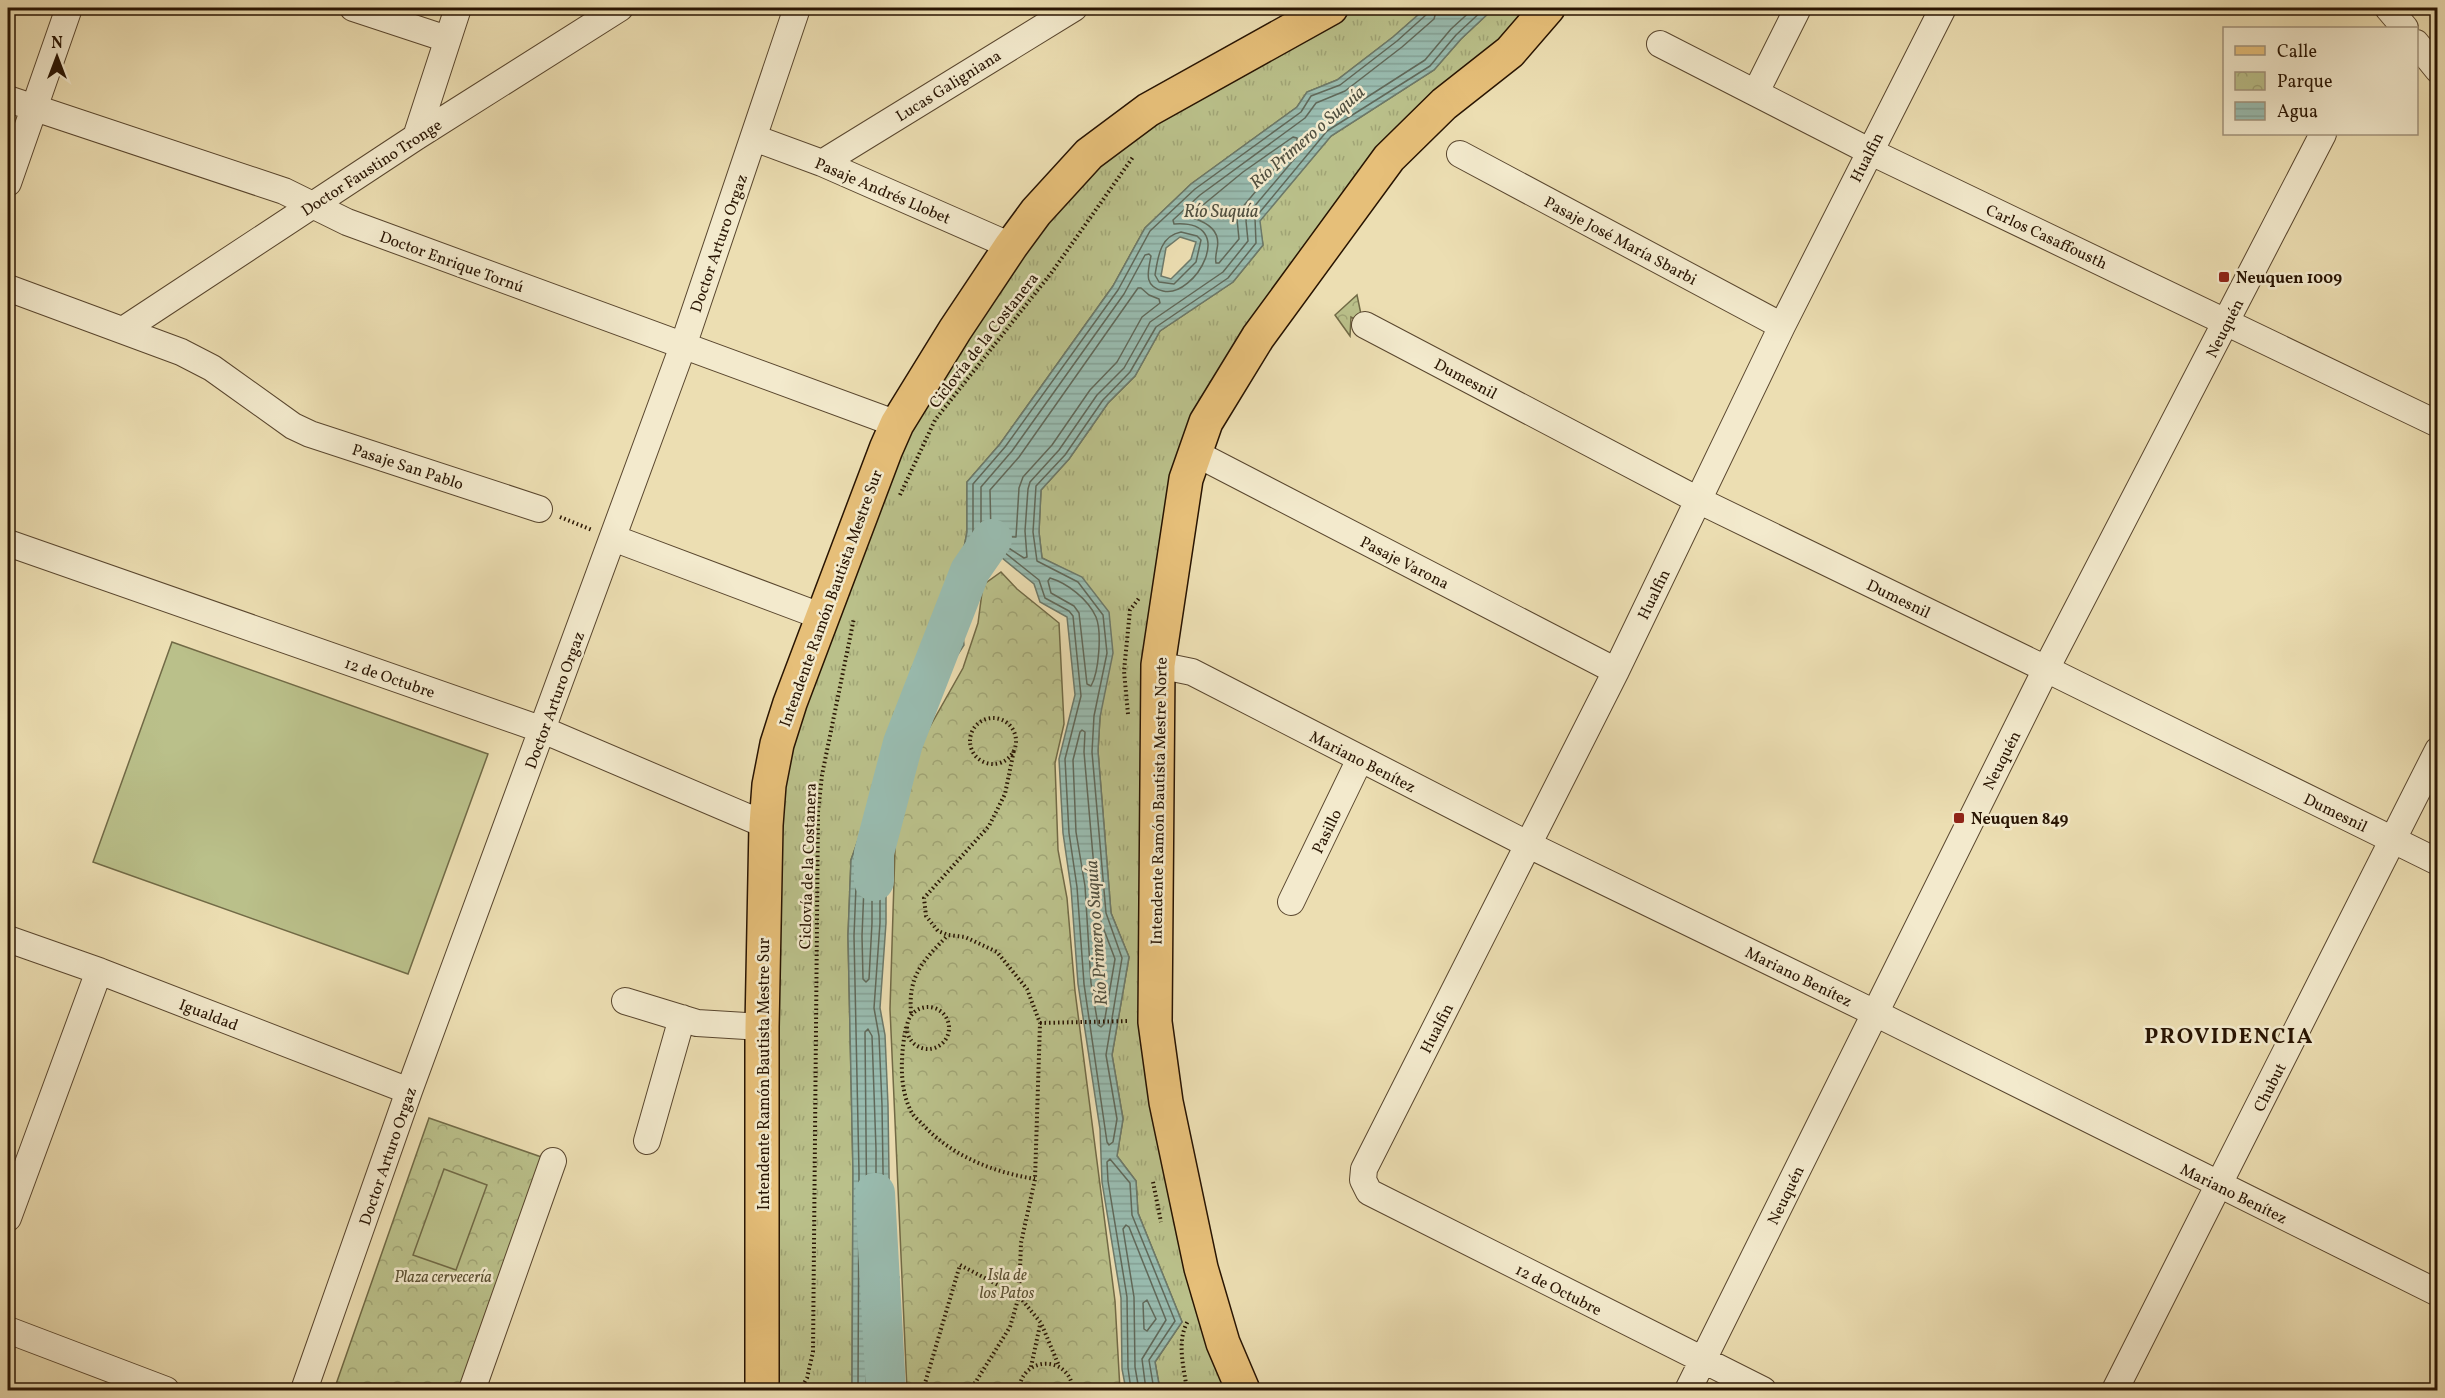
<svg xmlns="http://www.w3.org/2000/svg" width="2445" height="1398" font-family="Vollkorn,serif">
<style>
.grass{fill:url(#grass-tufts);stroke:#716a46;stroke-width:1.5}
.park{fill:url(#park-crowns);stroke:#716a46;stroke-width:1.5}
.pitch{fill:#bac08a;stroke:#716a46;stroke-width:1.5}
.water{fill:url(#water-rules);stroke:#6c796a;stroke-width:1.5;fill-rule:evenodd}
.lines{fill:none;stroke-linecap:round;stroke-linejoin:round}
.shore{stroke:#606859;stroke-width:1.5}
.river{stroke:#99bcb0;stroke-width:40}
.minor-casing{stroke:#59462e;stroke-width:28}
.major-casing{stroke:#281402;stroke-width:36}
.path{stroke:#281402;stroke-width:4;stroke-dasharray:1.5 3;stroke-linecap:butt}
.minor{stroke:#f3eacd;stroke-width:26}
.major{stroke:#e6bf79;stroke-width:33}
.poi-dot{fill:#8f2418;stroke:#f3eacd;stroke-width:2}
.labels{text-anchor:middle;stroke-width:5;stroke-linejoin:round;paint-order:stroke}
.street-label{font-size:16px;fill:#281402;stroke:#f3eacd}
.poi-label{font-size:16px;font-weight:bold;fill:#281402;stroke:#f3eacd;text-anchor:start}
.park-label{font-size:16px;font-style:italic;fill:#5b5032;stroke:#f3eacd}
.water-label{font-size:18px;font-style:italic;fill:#504f3f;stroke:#f3eacd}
.district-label{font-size:22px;font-weight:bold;letter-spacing:1.5px;fill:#281402;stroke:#f3eacd}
</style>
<defs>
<pattern id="grass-tufts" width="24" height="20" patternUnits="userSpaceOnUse" patternTransform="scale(1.5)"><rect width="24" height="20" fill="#bac08a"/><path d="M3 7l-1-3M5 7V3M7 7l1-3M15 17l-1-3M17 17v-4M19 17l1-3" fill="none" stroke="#a0a475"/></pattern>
<pattern id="park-crowns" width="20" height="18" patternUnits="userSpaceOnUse" patternTransform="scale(1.5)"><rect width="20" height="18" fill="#bac08a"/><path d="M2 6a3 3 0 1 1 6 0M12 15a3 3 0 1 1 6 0" fill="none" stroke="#a0a475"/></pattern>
<pattern id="water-rules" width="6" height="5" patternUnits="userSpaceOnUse" patternTransform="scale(1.5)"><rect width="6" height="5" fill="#99bcb0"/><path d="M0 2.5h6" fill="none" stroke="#84a196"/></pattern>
</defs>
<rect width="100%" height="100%" fill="#ecdeb2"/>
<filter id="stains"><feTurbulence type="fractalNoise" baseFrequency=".00333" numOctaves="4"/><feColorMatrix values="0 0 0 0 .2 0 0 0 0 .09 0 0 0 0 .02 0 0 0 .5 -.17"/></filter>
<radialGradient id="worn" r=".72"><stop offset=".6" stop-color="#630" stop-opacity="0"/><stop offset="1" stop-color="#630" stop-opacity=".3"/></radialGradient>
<path class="grass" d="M1331,8H1426L1393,37L1337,80L1307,92L1297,107L1191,184L1145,228L1113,286L1000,444L967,482V532L963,553L937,607L922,660L894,717L866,818L851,860L848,936L853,1172L852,1390H762L766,825L886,449L1089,154Z
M1494,8H1548L1444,104L1206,422L1158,665L1155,1022L1243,1390H1160L1155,1362L1182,1322L1138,1213L1136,1181L1117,1156L1123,1119L1112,1055L1129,957L1111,913L1098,751L1100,717L1082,578L1042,558L1039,532L1041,490L1069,459L1108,403L1135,376L1160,331L1233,282L1263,245L1259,221L1331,136L1434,70L1461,39Z"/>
<path class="park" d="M1357,295L1363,324L1351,317L1350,336L1335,315Z
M1001,572L1017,589L1059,623L1064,724L1055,763L1058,850L1067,898L1075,991L1115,1301L1120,1390H907L890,1009L897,785L963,668L978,623L983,585Z
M429,1118L553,1161L472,1390H334Z"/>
<path class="pitch" d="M172,642L488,754L408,974L93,862Z
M444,1169L487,1185L456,1270L413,1255Z"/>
<path class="water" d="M1426,8H1494L1461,39L1434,70L1331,136L1260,221L1263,245L1233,282L1160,331L1135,376L1108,403L1069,459L1041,490L1039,532L1042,558L1082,577L1109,612L1113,653L1100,717L1098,751L1111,913L1129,957L1112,1055L1123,1119L1117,1156L1136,1181L1138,1213L1182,1322L1155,1362L1160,1390H1126L1122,1369L1121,1298L1102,1182L1100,1129L1078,984L1071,888L1063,833L1059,759L1075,695L1067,617L1040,602L1034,584L1002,558L977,572L959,591L964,645L921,711L895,758L884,793L881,829L886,859V923L880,1008L885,1035L888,1105L890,1241L874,1252L899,1277L891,1304L888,1326L900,1390H852L853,1172L848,936L851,860L866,818L894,717L922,660L937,607L963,553L967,532V482L1000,444L1113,286L1145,228L1191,184L1297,107L1307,92L1337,80L1393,37ZM1180,237L1196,242L1191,259L1171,279L1161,276L1166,248Z"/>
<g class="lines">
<path class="shore" d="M1429,8L1427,14L1397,41L1340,85L1311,96L1301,112L1195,189L1150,231L1118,290L1005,447L973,484V533L968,554L960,576H964C974,566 990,553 1004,552L1039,580L1045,598L1069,611L1073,616L1081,696L1065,759L1069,833L1077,887L1084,984L1107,1142L1109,1145L1113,1142L1117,1119L1106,1055L1122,958L1106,913L1092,752L1094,716L1107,653L1103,615L1078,582L1037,561L1033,532L1036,486L1065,455L1103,400L1130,372L1156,327L1228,278L1256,243L1255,218L1327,131L1430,66L1456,35L1485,8
M1437,8L1434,19L1402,47L1345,91L1316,103L1305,118L1200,195L1173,220L1174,224C1240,219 1195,299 1163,291C1143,286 1148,272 1151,256L1149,254L1145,255L1124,294L1012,451L981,487V532L978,553L1004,545L1024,558L1027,557L1025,531L1028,489L1030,482L1059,450L1097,395L1124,368L1150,322L1223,272L1248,241L1246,221L1248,214L1322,126L1425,60L1451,29L1474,8
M1293,137L1297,138V142L1241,209L1237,219L1239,239L1219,263H1216C1215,258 1216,255 1217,249C1221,231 1208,223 1193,218L1192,214L1243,172Z
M1181,232L1197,236L1201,240L1196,262L1174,284L1159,282L1155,275C1158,257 1160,236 1181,232Z
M1138,288H1141L1149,295L1159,299L1160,303L1142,317L1117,362L1090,390L1052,445L1023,477L1019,488L1016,537L991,536L990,490L1019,457Z
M1050,578C1067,583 1088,599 1096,617C1102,632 1099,672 1091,686L1087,684L1079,613L1074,606L1051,593L1048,581Z
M952,596L957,644L901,735L897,736L895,733C903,707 920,685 928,660C935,639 938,617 948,597Z
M1082,730L1085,732L1084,752L1098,914L1115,959L1104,1024L1101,1027L1098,1025L1091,983L1085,886L1076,832L1073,760L1080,732Z
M869,856L872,860V923L869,979L866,982L863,979L862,936L865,862Z
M868,1029L872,1036L876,1149V1233L870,1238L867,1235L865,1032Z
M1147,1300L1156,1319L1147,1331L1144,1329L1143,1303Z
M858,1390L859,1172L854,936L857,861L869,828L872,826L875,828L880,860V923L874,1008L879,1036L882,1105L884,1236L870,1248L868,1253L892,1279L885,1303L882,1326L894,1390
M866,1390L867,1272L870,1269L883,1282L877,1302L875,1326L886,1390
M1131,1390L1128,1368L1127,1297L1108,1181L1107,1162L1110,1159L1130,1183L1132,1215L1175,1321L1149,1360L1154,1390
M1139,1390L1135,1367L1134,1297L1123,1229L1126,1225L1129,1227L1166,1320L1142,1359L1146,1390"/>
<path class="river" d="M874,881V853L903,743L970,571L992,539
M875,1193L886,1390"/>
<defs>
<path id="minor" d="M353,8L447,39
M2388,8L2405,28
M2416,43L2438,70
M1660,44L1869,151L2438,424
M1756,92L1798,8
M8,99L284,191L347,222L897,424
M416,137L458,8
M754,138L822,163L1011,246
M1460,154L1782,326
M822,163L1074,8
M8,183L69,8
M8,288L181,352L212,368L293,426L310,434L539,509
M1365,325L1698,500L2046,669L2438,862
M123,330L416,137L620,8
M1195,453L1616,671
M613,538L823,617
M8,543L543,730L766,825
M1158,665L1192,672L1529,845L1875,1013L2438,1293
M1291,902L1360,759
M8,939L99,971L409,1091
M625,1001L697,1023L762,1027
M647,1141L682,1018
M8,1218L99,971
M8,1330L166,1390
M304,1390L409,1091L683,346L797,8
M472,1390L553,1161
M1688,1390L2046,669L2323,134
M1763,1390L1369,1192L1363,1180L1364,1169L1616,671L1782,326L1943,8
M2115,1390L2438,750"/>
<path id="major" d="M762,1390V1027L766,825L769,785L777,744L790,703L886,449L897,424L955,330L1011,246L1036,212L1089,154L1148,110L1331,8
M1243,1390L1223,1343L1201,1268L1166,1102L1155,1022L1158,665L1186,479L1206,422L1258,337L1389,158L1444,104L1510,52L1548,8"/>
</defs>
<use href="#minor" class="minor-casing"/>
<use href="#major" class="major-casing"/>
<path class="path" d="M900,495L935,420L1052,272L1133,157
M560,517L592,530
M1128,714L1124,671L1130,610L1140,597
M970 741a23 23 0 1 1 46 0a23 23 0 1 1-46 0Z
M907 1028a21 21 0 1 1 42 0a21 21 0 1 1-42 0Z
M911,1013C908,975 923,961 948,935
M1040,1023L1129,1021
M906,1027C901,1053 898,1088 912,1113C915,1118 921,1122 924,1126C954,1157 993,1172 1035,1179
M1153,1182L1161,1222
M1031,1367L1040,1325
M800,1390L807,1378L813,1352L818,812L822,775L854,618
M923,1390L960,1265L1019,1296L1041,1323L1059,1366
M957,1390L975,1383L1010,1327L1019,1296L1021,1243L1035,1179L1040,1023L1027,989L997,952L965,937L948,935L938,931L926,916L924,898L989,826L1005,794L1014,750
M1019,1390C1022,1355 1070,1355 1073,1390
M1187,1390C1184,1368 1176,1341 1188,1321"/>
<use href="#minor" class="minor"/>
<use href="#major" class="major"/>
</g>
<g class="poi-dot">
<rect x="2218" y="271" width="12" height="12" rx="3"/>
<rect x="1953" y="812" width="12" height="12" rx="3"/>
</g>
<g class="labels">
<g class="street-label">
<text transform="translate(948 85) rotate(-32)" y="6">Lucas Galigniana</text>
<text transform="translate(1866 157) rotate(-63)" y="6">Hualfin</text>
<text transform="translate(371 167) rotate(-33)" y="6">Doctor Faustino Tronge</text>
<text transform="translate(883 190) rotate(23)" y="6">Pasaje Andrés Llobet</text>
<text transform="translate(2047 236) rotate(25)" y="6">Carlos Casaffousth</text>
<text transform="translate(1621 240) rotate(28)" y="6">Pasaje José María Sbarbi</text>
<text transform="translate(718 243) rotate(-71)" y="6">Doctor Arturo Orgaz</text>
<text transform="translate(452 261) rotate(20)" y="6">Doctor Enrique Tornú</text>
<text transform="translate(2224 328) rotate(-63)" y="6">Neuquén</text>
<text transform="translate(983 340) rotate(-52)" y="6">Ciclovía de la Costanera</text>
<text transform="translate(1466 378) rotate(28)" y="6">Dumesnil</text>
<text transform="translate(408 466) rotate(18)" y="6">Pasaje San Pablo</text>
<text transform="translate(1405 562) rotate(27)" y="6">Pasaje Varona</text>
<text transform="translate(1653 594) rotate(-64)" y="6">Hualfin</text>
<text transform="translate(830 598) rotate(-70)" y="6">Intendente Ramón Bautista Mestre Sur</text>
<text transform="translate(1899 598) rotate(26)" y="6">Dumesnil</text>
<text transform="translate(390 677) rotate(19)" y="6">12 de Octubre</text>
<text transform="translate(554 700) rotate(-70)" y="6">Doctor Arturo Orgaz</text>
<text transform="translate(2001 760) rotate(-63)" y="6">Neuquén</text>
<text transform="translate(1363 761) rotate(27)" y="6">Mariano Benítez</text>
<text transform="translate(1158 801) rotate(-89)" y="6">Intendente Ramón Bautista Mestre Norte</text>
<text transform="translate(2336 812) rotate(26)" y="6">Dumesnil</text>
<text transform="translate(1326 831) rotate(-64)" y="6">Pasillo</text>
<text transform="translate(807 866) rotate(-88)" y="6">Ciclovía de la Costanera</text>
<text transform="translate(1799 976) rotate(26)" y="6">Mariano Benítez</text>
<text transform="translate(209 1014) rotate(21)" y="6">Igualdad</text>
<text transform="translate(1436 1028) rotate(-63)" y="6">Hualfin</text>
<text transform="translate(763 1074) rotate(-90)" y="6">Intendente Ramón Bautista Mestre Sur</text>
<text transform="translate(2269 1087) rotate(-63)" y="6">Chubut</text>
<text transform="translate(387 1156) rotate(-71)" y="6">Doctor Arturo Orgaz</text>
<text transform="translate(2234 1193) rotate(26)" y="6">Mariano Benítez</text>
<text transform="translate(1785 1195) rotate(-64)" y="6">Neuquén</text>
<text transform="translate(1559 1289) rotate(27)" y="6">12 de Octubre</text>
</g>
<g class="poi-label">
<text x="2236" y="283">Neuquen 1009</text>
<text x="1971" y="824">Neuquen 849</text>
</g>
<g class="park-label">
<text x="1007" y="1280">Isla de<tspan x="1007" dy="18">los Patos</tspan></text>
<text x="443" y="1282">Plaza cervecería</text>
</g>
<g class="water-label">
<text transform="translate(1307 137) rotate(-41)" y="6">Río Primero o Suquía</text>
<text x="1221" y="217">Río Suquía</text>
<text transform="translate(1096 933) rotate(-94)" y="6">Río Primero o Suquía</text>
</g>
<g class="district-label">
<text x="2229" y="1043">PROVIDENCIA</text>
</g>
</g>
<rect width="2445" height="1398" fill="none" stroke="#ecdeb2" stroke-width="30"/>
<rect x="9" y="9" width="2427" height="1380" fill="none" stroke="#281402" stroke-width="3"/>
<rect x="15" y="15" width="2415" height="1368" fill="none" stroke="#281402" stroke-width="1.5"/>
<rect x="2223" y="27" width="195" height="108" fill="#f3eacd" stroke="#a2947c" stroke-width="1.5"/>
<rect x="2235" y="46" width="30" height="9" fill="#e6bf79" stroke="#a2947c" stroke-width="1.5"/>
<text x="2277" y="57" font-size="18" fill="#281402">Calle</text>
<rect x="2235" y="72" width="30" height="18" fill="url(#park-crowns)" stroke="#a2947c" stroke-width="1.5"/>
<text x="2277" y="87" font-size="18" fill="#281402">Parque</text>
<rect x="2235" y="102" width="30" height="18" fill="url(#water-rules)" stroke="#a2947c" stroke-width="1.5"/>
<text x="2277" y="117" font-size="18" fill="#281402">Agua</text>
<g transform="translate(57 57)" stroke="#f3eacd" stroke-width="4.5" paint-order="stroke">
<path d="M0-4.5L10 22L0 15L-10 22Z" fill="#281402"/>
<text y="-9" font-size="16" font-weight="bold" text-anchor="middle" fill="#281402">N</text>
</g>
<rect width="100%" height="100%" filter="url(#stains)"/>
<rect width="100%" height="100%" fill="url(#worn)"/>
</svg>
